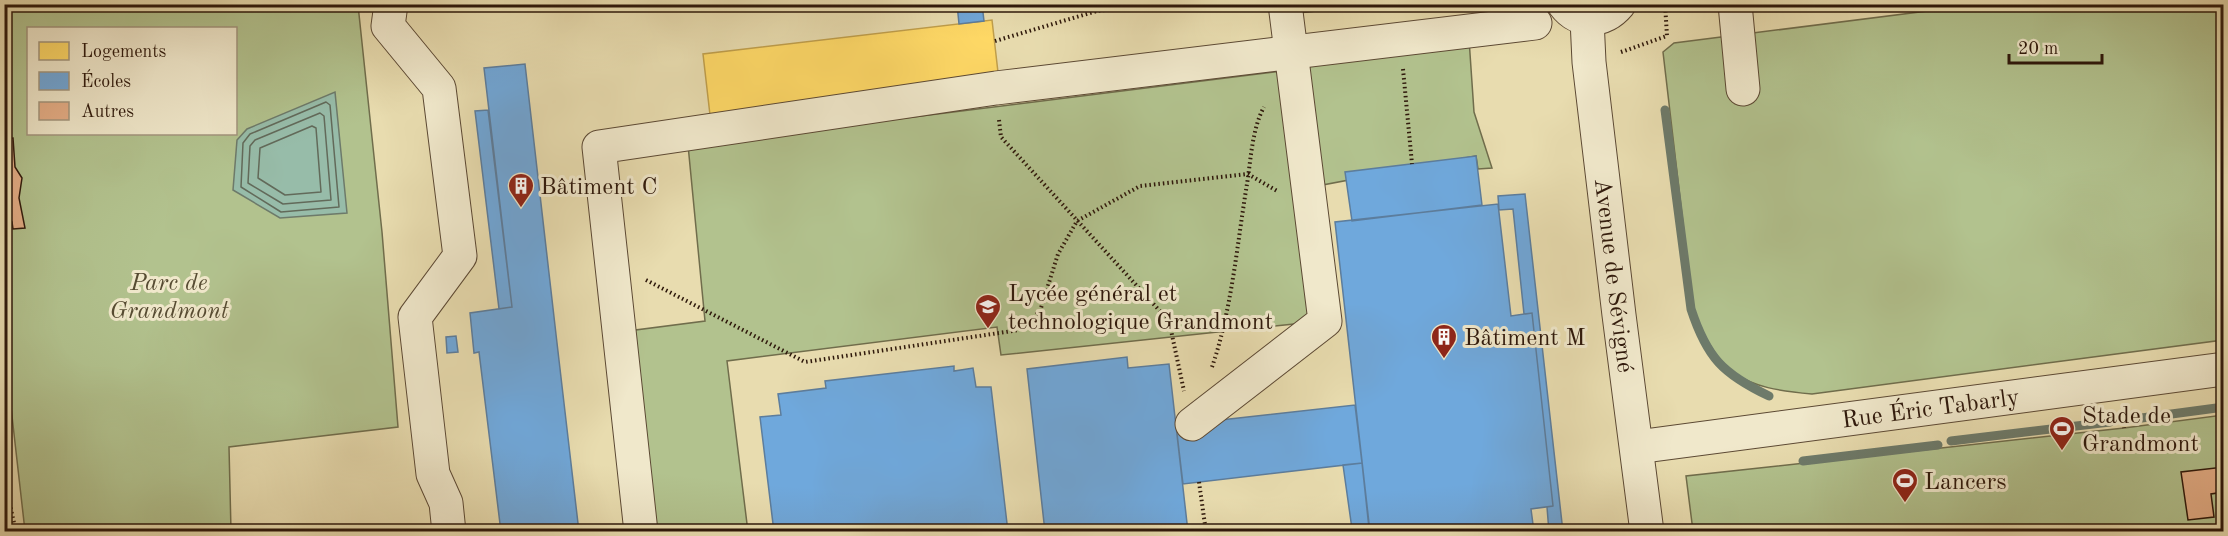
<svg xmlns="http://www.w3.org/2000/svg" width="2228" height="536" font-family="'Old Standard TT',serif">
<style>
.green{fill:#b2c28e;stroke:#706d4c;stroke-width:1.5;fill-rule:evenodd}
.water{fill:#97bca9;stroke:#6d7a6a;stroke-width:1.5}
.homes{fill:#ffd966;stroke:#c09f4b;stroke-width:1.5}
.schools{fill:#6fa8dc;stroke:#5c7d9d;stroke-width:1.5}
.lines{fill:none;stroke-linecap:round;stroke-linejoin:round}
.shore{stroke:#626a5a;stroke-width:1.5}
.stream{stroke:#6d7a6a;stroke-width:9}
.building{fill:#e5ae87;stroke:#2e180b;stroke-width:1.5}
.minor-casing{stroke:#5c4934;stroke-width:35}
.path{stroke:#2e180b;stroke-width:4;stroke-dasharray:1.5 3;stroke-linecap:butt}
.minor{stroke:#f0e8cb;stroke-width:33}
.labels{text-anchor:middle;stroke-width:6;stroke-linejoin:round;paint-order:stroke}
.poi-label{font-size:24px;fill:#2e180b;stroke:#f0e8cb;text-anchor:start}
.street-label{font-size:24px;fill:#2e180b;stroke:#f0e8cb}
.park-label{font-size:24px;font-style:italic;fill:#564b32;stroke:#f0e8cb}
</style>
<rect width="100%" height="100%" fill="#e8dcaf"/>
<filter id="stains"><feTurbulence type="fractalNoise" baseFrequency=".00333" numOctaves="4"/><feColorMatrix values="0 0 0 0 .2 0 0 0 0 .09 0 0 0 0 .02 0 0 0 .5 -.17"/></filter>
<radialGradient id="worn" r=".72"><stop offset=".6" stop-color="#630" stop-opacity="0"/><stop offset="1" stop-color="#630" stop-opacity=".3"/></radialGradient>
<path class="green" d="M1298,4L1370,5L1299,13Z
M4,5H358L382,232L398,427L229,447L231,531H25L7,372L4,369ZM28,28H236V134H28Z
M1975,5H2223V340L1812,394C1743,388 1719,376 1693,309L1663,52L1674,43Z
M1469,39L1474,112L1492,168L1478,169L1476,156L1317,186L1301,64Z
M1283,71L1313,322L1001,355L997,327L727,361L748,532L653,531L628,331L705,321L688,145Z
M2223,415V531H1693L1686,476L2124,428Z"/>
<path class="water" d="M335,92L347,213L280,218L233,190L237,140L247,129Z"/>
<path class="homes" d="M992,20L999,81L710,115L703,54Z"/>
<path class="schools" d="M957,4H982L984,21L959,24Z
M525,64L557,343L579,532H501L479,352L474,353L470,313L512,307L484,68Z
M488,110L512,307L499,309L475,111Z
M1476,156L1482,205L1352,221L1345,172Z
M1525,194L1563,532H1549L1547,507L1553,506L1532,313L1524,314L1513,209L1499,210L1498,196Z
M1498,204L1511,316L1532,313L1553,506L1531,509L1534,532H1370L1335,222Z
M456,336L458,352L447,353L446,337Z
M1127,357L1128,368L1169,364L1188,532H1045L1027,369Z
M954,366V371L973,368L976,387H991L1008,532H774L760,417L781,415L778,394L826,388L825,381Z
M1355,405L1362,463L1183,484L1176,425Z
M1362,463L1369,528L1352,529L1343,465Z
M385,525V532H325Z"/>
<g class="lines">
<path class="shore" d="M326,102L330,105L339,207L281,212L241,187L243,143L250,134Z
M320,113L324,116L331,200L283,204L248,183L250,146L255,140Z
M312,126L316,128L321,192L285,195L258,178L260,148Z"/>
<path class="stream" d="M1665,110L1691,309C1707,358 1723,374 1769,396
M2134,419L2224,407
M1951,441L2110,422
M1803,461L1938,445"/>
</g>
<path class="building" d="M13,138L15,167L22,178L19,198L25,228L13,229L12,222L4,223V139Z
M2224,467V492L2211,494L2214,517L2188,520L2181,472Z"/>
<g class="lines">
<defs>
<g id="minor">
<path d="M391,4L388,26L439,88L460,256L415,317L433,474L446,503L449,532"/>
<path d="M1564,4C1579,24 1604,22 1619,4"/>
<path d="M1735,4L1743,89"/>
<path id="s1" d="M1587,19L1589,62L1619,315L1647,532"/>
<path d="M1192,424L1325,321L1285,4"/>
<path id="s2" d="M1637,447L2224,369"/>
<path d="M641,532L599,147L996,88L1535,23"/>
</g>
</defs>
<use href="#minor" class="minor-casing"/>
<path class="path" d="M1080,4L1097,11
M995,41L1097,11L1153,4
M1621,52L1667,36L1665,4
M1403,69L1412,164
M999,120L1001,137L1169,321L1184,391
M646,280L805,362L1019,330L1040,311L1058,254L1077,221L1140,186L1248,174L1277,191
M1212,367C1232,309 1237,244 1247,184C1251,159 1252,129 1264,107
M2122,414L2124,428
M4,477L16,532
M1199,482L1206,532"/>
<use href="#minor" class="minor"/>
</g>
<defs>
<symbol id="building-pin" viewBox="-11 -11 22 30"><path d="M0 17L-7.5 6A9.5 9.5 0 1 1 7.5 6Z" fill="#8f2418" stroke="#f0e8cb"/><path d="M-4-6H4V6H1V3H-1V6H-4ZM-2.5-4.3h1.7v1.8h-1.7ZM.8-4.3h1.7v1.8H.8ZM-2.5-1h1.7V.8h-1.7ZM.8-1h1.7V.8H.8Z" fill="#fff"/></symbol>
<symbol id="school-pin" viewBox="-11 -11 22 30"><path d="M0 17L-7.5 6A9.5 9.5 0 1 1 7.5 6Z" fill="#8f2418" stroke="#f0e8cb"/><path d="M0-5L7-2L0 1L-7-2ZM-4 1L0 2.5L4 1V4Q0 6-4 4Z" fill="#fff"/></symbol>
<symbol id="stadium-pin" viewBox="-11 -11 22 30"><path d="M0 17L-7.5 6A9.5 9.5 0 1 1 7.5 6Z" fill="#8f2418" stroke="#f0e8cb"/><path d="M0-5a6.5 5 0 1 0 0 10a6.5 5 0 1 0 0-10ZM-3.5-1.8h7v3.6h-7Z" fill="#fff"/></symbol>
</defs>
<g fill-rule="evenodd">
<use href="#building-pin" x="506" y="171" width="30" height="40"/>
<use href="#school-pin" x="973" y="292" width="30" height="40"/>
<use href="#building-pin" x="1429" y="322" width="30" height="40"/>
<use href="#stadium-pin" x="2047" y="414" width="30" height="40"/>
<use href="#stadium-pin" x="1890" y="466" width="30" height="40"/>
</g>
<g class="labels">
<g class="poi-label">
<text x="540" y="194">Bâtiment C</text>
<text x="1008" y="301">Lycée général et<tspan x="1008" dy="28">technologique Grandmont</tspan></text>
<text x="1464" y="345">Bâtiment M</text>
<text x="2082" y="423">Stade de<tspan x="2082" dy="28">Grandmont</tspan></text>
<text x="1924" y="489">Lancers</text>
</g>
<g class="street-label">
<text dy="8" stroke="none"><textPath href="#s1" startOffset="258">Avenue de Sévigné</textPath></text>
<text dy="8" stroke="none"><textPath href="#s2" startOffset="296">Rue Éric Tabarly</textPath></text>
</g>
<g class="park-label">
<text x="169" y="290">Parc de<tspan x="169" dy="28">Grandmont</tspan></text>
</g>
</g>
<rect width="2228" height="536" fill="none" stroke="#e8dcaf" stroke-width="24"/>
<rect x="6" y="6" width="2216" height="524" fill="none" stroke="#2e180b" stroke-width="3"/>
<rect x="12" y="12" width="2204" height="512" fill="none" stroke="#2e180b" stroke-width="1.5"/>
<rect x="27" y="27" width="210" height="108" fill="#f0e8cb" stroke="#a2957e" stroke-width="1.5"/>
<rect x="39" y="42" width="30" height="18" fill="#ffd966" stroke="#a2957e" stroke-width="1.5"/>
<text x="81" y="57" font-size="18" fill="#2e180b">Logements</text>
<rect x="39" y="72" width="30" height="18" fill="#6fa8dc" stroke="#a2957e" stroke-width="1.5"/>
<text x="81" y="87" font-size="18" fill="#2e180b">Écoles</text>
<rect x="39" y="102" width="30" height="18" fill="#e5ae87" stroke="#a2957e" stroke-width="1.5"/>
<text x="81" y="117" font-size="18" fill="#2e180b">Autres</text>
<path d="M2009 54v9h93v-9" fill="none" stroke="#2e180b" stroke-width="3"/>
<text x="2018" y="54" font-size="18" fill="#2e180b" stroke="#f0e8cb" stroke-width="4.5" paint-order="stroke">20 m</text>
<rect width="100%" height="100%" filter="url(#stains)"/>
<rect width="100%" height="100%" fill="url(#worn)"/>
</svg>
